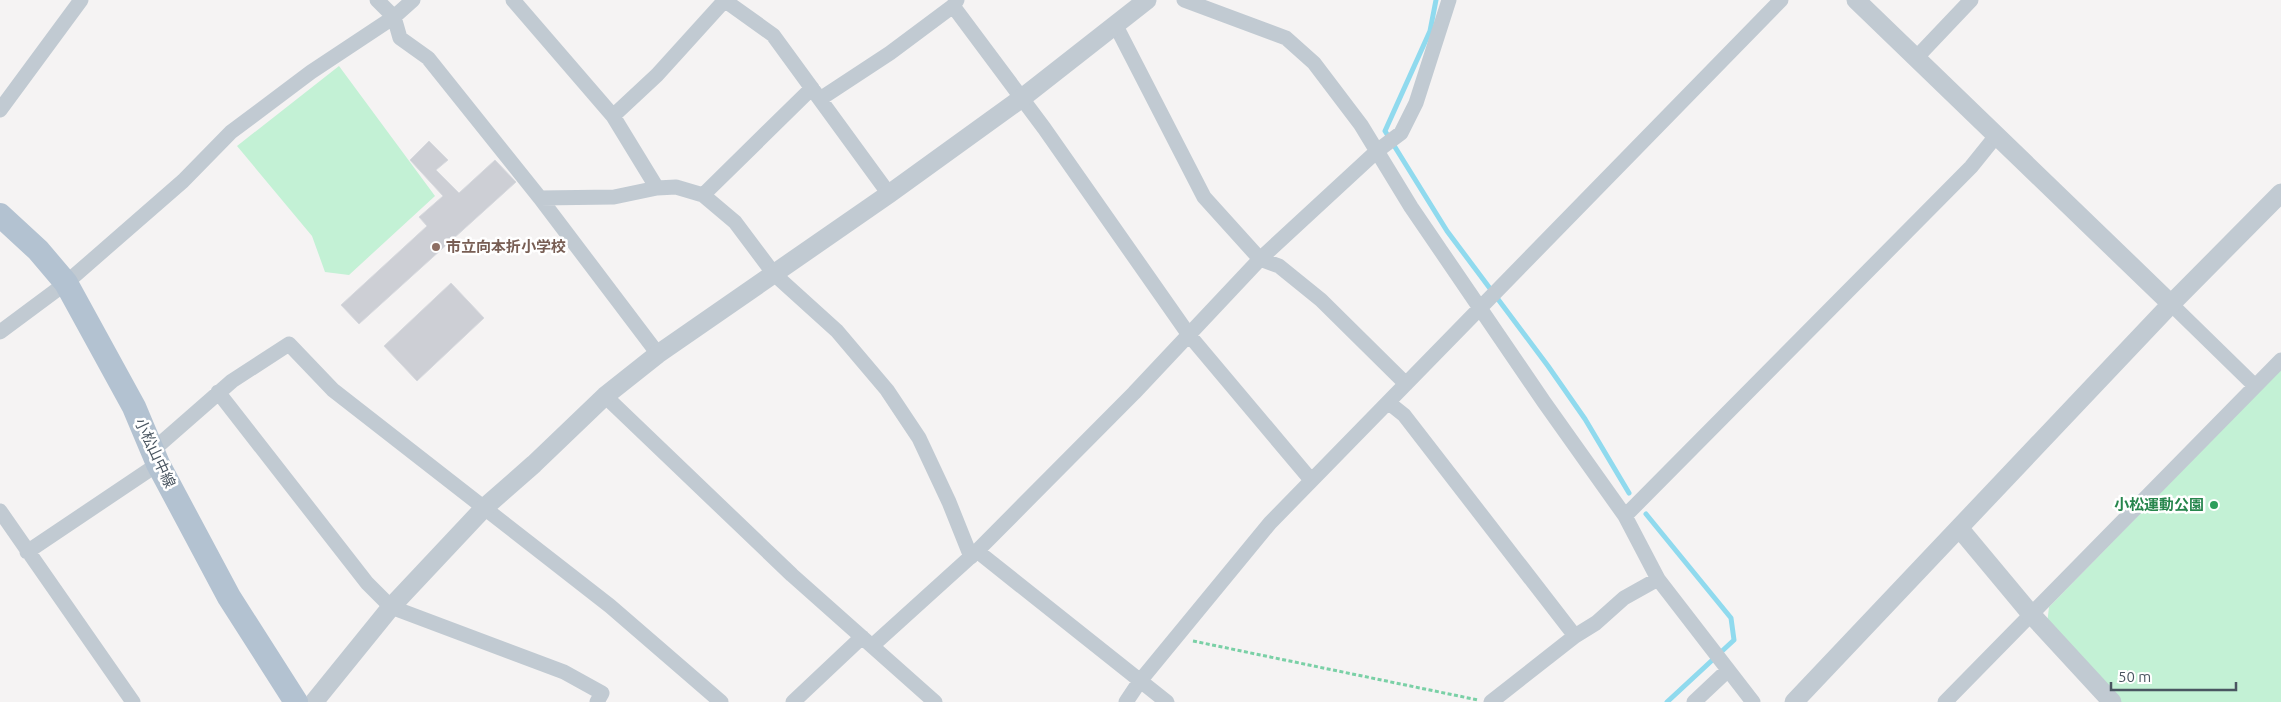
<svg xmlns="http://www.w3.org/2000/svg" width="2281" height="702" font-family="Ubuntu,'Noto Sans JP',sans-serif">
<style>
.green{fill:#c3f1d5}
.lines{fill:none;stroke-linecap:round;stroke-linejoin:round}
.stream{stroke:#90daee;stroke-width:5}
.building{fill:#cdcfd5;stroke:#d7d9de}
.path{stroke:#7ad0a6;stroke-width:3;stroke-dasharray:4 2.5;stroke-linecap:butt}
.minor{stroke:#c1cad2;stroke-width:15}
.tertiary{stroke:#c1cad2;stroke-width:19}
.primary{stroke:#b3c2d1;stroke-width:24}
.education-dot{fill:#8d6e63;stroke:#fff;stroke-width:2}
.leisure-dot{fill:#2e9e5b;stroke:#fff;stroke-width:2}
.labels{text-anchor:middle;stroke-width:5;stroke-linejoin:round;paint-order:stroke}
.education-label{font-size:15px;font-weight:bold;fill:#785e54;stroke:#fff;text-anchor:start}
.street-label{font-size:15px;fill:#4a5661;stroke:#fff}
.leisure-label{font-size:15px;font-weight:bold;fill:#27864d;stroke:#fff;text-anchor:end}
</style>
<rect width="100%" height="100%" fill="#f5f3f3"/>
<path class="green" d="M339,66L435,196L349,275L325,272L312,236L237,146Z
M2281,369V702H2115L2047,624L2049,607Z"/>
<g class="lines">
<path class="stream" d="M1436,0L1430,31L1385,131L1447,231L1548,366L1585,419L1629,493
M1646,514L1731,618L1734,640L1667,702"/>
</g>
<path class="building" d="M429,141L448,160L436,170L459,193L495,160L516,182L359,324L341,305L427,226L419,217L443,196L410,160Z
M451,283L484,318L417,381L384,346Z"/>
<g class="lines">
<path class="path" d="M1193,641L1478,700"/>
<path class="minor" d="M377,0L394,17L400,38L428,58L540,198L658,354
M513,0L613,116L657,188
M724,0L773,35L889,194
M1184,0L1286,38L1314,63L1361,125L1411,207L1544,402L1625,516L1658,579L1753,702
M953,6L1044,128L1189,335L1311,480
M1116,26L1204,197L1260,259L1279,266L1321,300L1406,384
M1916,58L1971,0
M820,99L890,53L953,6L957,0
M0,110L81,0
M613,116L657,75L725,0
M703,195L812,88
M540,198L614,197L657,188L676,187L703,195L735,222L774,274L837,331L887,390L919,438L949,502L971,557
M2171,304L2255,386
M0,332L66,283L183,181L231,132L311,72L394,17L413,0
M218,392L367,583L391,607L564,672L602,693L597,702
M605,396L792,575L935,702
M1389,403L1404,415L1575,636
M152,451L232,381L289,344L333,390L610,606L721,702
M0,511L133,702
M1625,516L1971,167L1996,136
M977,551L1167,702
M27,552L158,464
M872,646L977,551L1134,393L1260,259L1377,151L1401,133L1416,103L1449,0
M793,702L862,637
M1126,702L1140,681L1270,523L1781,0
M1491,702L1575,636L1596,623L1624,598L1658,579
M1694,702L1728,670
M1945,702L2281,360"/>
<path class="tertiary" d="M1856,0L2171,304
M1960,529L2030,613L2112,702
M314,702L391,607L484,508L534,464L605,396L658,354L889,194L1022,98L1147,0
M1794,702L2171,304L2281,193"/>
<path class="primary" d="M0,215L38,250L66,283L134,407L158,464L229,597L296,702"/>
</g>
<circle class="education-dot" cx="436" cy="247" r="5"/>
<circle class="leisure-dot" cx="2214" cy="505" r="5"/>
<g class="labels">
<g class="education-label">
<text x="446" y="252">市立向本折小学校</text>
</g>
<g class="street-label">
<text transform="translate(155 453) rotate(65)" y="5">小松山中線</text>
</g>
<g class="leisure-label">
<text x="2204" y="510">小松運動公園</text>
</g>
</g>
<path d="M2111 682v8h125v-8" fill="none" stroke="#4a5661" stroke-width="2.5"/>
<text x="2118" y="682" font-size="15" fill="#4a5661" stroke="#ffffff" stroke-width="4" paint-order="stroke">50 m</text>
</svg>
